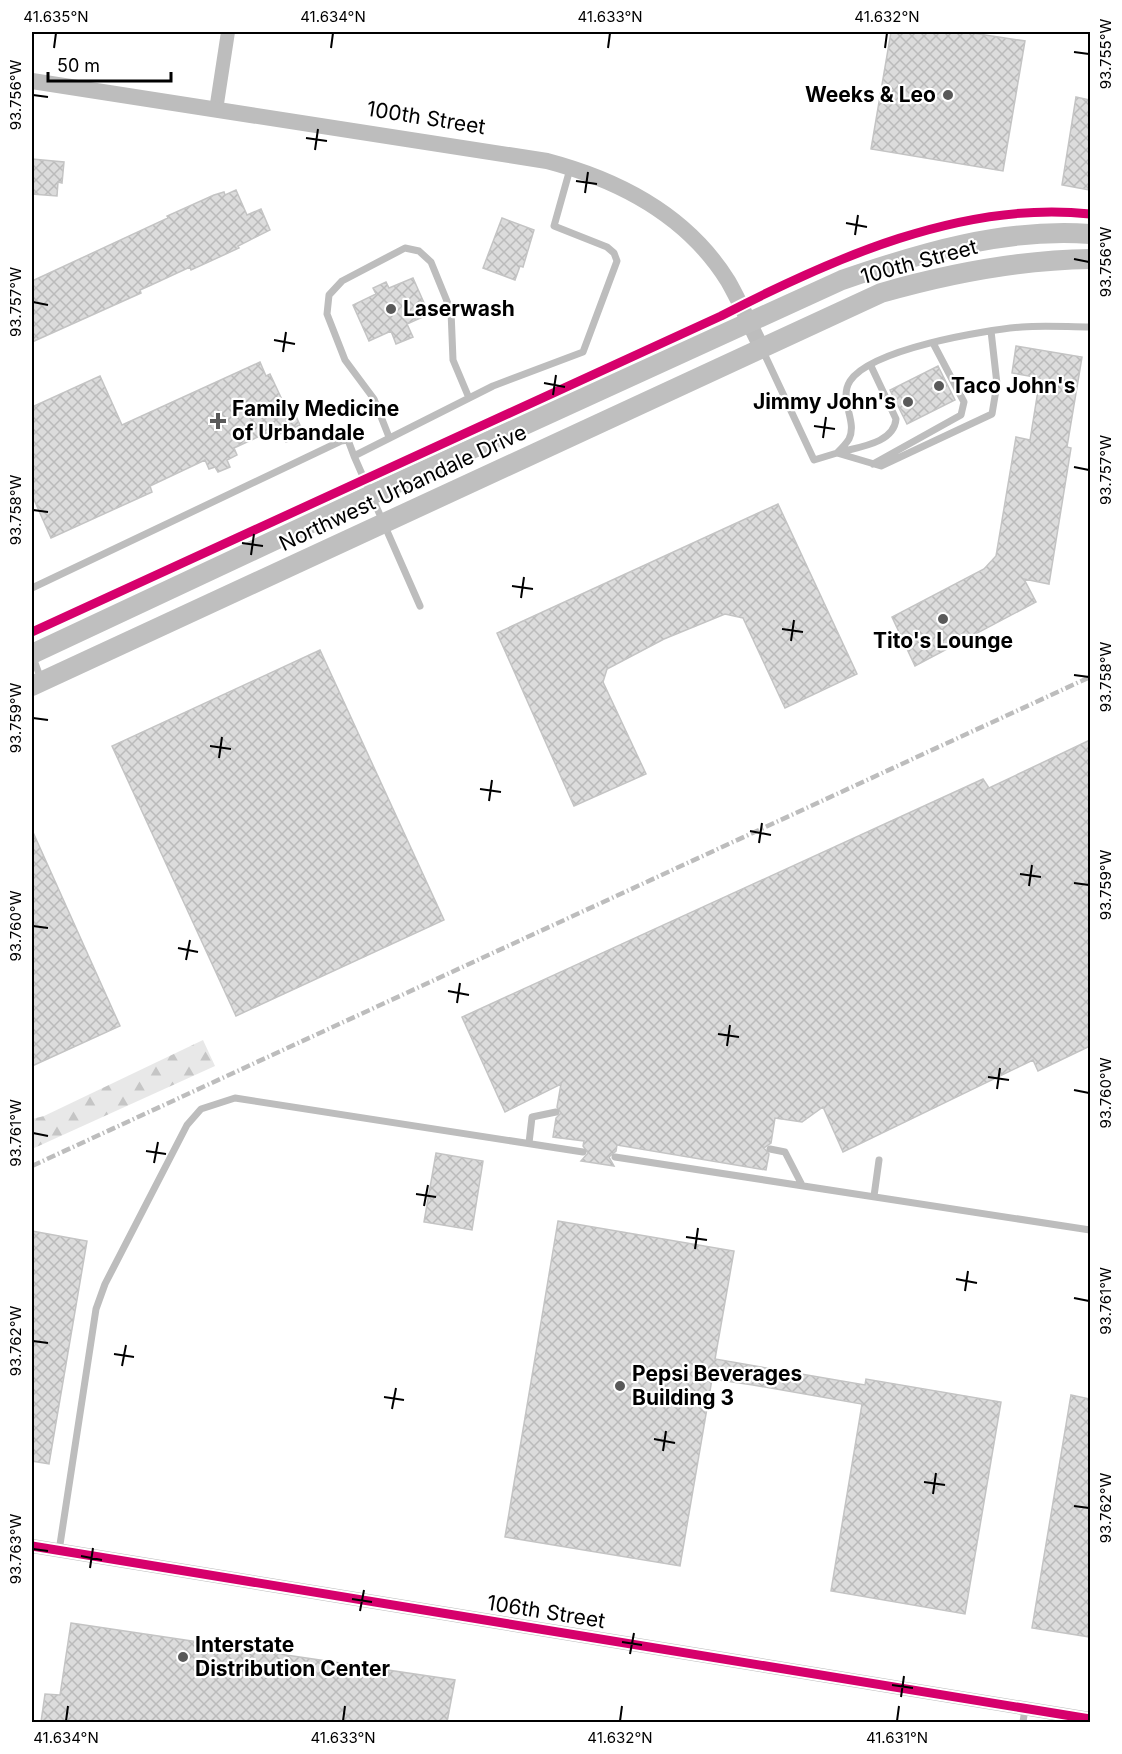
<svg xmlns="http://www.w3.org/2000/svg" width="1122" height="1754" font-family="Inter,sans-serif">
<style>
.forest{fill:url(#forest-firs)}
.building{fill:url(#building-cross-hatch);stroke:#c4c4c4;stroke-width:1.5}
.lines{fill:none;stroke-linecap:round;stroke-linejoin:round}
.service{stroke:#bdbdbd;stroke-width:7}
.minor{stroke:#bdbdbd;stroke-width:14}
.tertiary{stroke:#bdbdbd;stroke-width:16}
.secondary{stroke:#bfbfbf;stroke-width:20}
.rail{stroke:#bdbdbd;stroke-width:4.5;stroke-dasharray:9 3 1.5 3;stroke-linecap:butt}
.cycleway-casing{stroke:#fff;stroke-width:13}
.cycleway{stroke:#d6006c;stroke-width:9}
.ticks{fill:none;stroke:#000;stroke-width:2}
.poi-dot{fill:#595959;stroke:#fff;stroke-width:2}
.labels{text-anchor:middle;stroke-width:4.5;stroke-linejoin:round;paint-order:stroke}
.poi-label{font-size:21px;font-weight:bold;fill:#000;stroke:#fff;text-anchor:start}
.street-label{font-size:21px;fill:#000;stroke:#fff}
.neatline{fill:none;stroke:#000;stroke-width:2}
.ticks-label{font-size:15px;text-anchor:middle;fill:#000}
</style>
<defs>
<pattern id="forest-firs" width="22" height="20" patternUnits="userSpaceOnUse" patternTransform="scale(1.5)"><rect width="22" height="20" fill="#e8e8e8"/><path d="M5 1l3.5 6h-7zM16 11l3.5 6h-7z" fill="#c5c5c5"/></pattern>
<pattern id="building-cross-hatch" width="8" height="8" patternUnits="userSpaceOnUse" patternTransform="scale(1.5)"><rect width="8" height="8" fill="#dcdcdc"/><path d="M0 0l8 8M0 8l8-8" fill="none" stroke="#bbb"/></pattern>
</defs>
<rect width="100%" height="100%" fill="#fff"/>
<path class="forest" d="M203,1040L215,1066L32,1149V1119L44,1116Z"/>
<path class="building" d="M891,32H966L1025,41L1003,171L871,149Z
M1076,97L1090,100V190L1062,185Z
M32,159L64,162L62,183L58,182L57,196L32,194Z
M236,190L247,215L261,209L270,230L238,246L239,248L191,270L190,267L149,286L140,290L141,293L32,342V281L168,218L167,216L214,195L224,192L225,195Z
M502,218L534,230L523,267L520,266L515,280L483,268Z
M413,278L429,314L407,324L413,337L396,344L391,331L369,341L353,305L376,294L373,288L386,282L389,288Z
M1016,346L1082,357L1067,447L1071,448L1049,584L1024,579L1036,602L915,666L892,617L984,569L996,556L1016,437L1030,440L1040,378L1012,373Z
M260,362L266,376L270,374L285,406L290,403L300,425L293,428L297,437L286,442L282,433L276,435L273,430L234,448L237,455L227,460L230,467L218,472L215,467L209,469L205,460L150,486L152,492L51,538L32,495V407L100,376L122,425Z
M938,366L955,400L907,424L890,390Z
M778,504L857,674L785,708L743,618L725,614L664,639L607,669L603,682L646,774L574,806L497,633Z
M320,650L444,920L236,1016L112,746Z
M1090,740V1046L1038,1071L1033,1060L843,1152L823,1107L802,1122L775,1118L771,1143L764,1148L769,1154L766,1170L617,1145L616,1151L609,1157L614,1166L581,1161L588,1153L583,1146L584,1141L553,1137L556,1118L561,1113L557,1107L561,1084L505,1112L462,1017L983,779L989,788Z
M32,830L120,1026L32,1066Z
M436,1153L483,1161L472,1230L424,1222Z
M558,1221L734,1251L715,1359L865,1385L866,1379L1001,1402L965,1614L831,1591L862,1404L753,1385L712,1379L680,1566L505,1537Z
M32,1231L87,1241L49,1464L32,1461Z
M1071,1395L1090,1399V1637L1032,1628Z
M71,1623L455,1680L447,1722H41L45,1694L60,1695Z"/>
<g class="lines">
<path class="service" d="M762,349L814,460L837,453L881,466L992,414L997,384L991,331
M389,437L374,399L345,360L327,314L329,295L342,281L405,248L419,251L431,262L451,311L453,360L469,398
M837,453C841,449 846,444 849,439C858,421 838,400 850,381C871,349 984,330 1022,327C1044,325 1068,327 1090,327
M837,453C857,447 894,444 896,419L871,366
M354,456L420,606
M873,464L961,415L964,402L933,343
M32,588L341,441L348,440L354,456L493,386L583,352L617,261L614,253L607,247L554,226L570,169
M32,655L41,679
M529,1143L532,1117L556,1112
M770,1149L785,1152L802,1185
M615,1157L1090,1230
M874,1196L879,1160
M59,1551L96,1309L105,1284L187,1125L201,1109L235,1098L583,1152
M1023,1722L1025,1709"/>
<path class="minor" d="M216,110L228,32
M32,1546L1090,1719"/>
<path class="tertiary" d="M32,81L547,161C619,180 687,215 728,281C740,302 750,325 761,347"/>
<path class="secondary" d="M32,654L371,495L842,280C923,252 1004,228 1090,234
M32,686L881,293C951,273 1018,260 1090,259"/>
<path class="rail" d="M32,1166L1090,677"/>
<defs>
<path id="cycleway" d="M32,632L721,316C831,259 963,200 1090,214
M32,1546L1090,1719"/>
</defs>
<use href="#cycleway" class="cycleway-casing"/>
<use href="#cycleway" class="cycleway"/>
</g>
<path class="ticks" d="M54,48L56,33M331,48L333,33M608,48L610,33M885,48L887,33M1074,52L1089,54M33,95L48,97M306,138L327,141M315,150L318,129M576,181L597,184M585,193L588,172M846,223L867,227M855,235L858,215M1074,259L1089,262M33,302L48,305M274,340L295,344M283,352L286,332M544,383L565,387M553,395L556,375M814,426L835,429M823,438L826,417M1074,467L1089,470M33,510L48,512M242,543L263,546M251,555L254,534M512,586L533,589M521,598L524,577M782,629L803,632M791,641L794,620M1074,675L1089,677M33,718L48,720M210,746L231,749M219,758L222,737M480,789L501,792M489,801L492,780M750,831L771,835M759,843L762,823M1020,874L1041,877M1074,883L1089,885M1029,886L1032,865M33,926L48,928M178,948L198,952M186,960L190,940M448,991L469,995M457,1003L460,983M718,1034L739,1037M727,1046L730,1025M988,1077L1009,1080M997,1089L1000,1068M1074,1090L1089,1093M33,1133L48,1136M146,1151L166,1154M154,1163L158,1142M416,1194L436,1197M424,1206L428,1185M686,1237L707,1240M695,1249L698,1228M956,1279L977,1283M965,1291L968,1271M1074,1298L1089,1301M33,1341L48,1343M114,1354L134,1357M122,1366L126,1345M384,1397L404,1400M392,1409L396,1388M654,1439L675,1443M663,1451L666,1431M924,1482L945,1485M933,1494L936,1473M1074,1506L1089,1508M33,1549L48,1551M81,1556L102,1560M90,1568L93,1548M352,1599L372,1602M360,1611L364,1590M622,1642L642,1645M630,1654L634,1633M892,1685L913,1688M901,1697L904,1676M66,1721L68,1706M343,1721L345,1706M620,1721L622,1706M897,1721L899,1706"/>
<g class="poi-dot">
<circle cx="948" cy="95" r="6"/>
<circle cx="391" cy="309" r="6"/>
<circle cx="939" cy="386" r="6"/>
<circle cx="908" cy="402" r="6"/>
<path d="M215 412h6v6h6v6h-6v6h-6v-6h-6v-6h6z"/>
<circle cx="943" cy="619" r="6"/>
<circle cx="620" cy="1386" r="6"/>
<circle cx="183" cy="1657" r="6"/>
</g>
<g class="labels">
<g class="poi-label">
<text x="936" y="102" text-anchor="end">Weeks &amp; Leo</text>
<text x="403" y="316">Laserwash</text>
<text x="951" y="393">Taco John's</text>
<text x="896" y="409" text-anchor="end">Jimmy John's</text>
<text x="232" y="416">Family Medicine<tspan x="232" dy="24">of Urbandale</tspan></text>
<text x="943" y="648" text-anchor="middle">Tito's Lounge</text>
<text x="632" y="1381">Pepsi Beverages<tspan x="632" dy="24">Building 3</tspan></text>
<text x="195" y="1652">Interstate<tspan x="195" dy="24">Distribution Center</tspan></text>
</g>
<g class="street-label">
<text transform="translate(426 118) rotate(9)" y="7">100th Street</text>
<text transform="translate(919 262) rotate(-15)" y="7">100th Street</text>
<text transform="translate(403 488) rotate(-25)" y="7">Northwest Urbandale Drive</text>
<text transform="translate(546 1612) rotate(9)" y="7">106th Street</text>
</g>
</g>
<rect width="1122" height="1754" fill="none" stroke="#ffffff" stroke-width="66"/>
<path d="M48 72v9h123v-9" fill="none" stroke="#000000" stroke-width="3"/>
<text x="57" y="72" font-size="18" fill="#000000" stroke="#ffffff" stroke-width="4.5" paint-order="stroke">50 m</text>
<rect x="33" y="33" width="1056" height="1688" class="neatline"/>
<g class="ticks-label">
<text x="56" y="22">41.635°N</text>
<text x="333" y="22">41.634°N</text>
<text x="610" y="22">41.633°N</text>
<text x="887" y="22">41.632°N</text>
<text transform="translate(1106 54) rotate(-90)" y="5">93.755°W</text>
<text transform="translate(16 95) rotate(-90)" y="5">93.756°W</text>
<text transform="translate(1106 262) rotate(-90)" y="5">93.756°W</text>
<text transform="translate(16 302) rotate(-90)" y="5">93.757°W</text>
<text transform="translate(1106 470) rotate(-90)" y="5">93.757°W</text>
<text transform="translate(16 510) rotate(-90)" y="5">93.758°W</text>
<text transform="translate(1106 677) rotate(-90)" y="5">93.758°W</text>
<text transform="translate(16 718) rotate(-90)" y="5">93.759°W</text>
<text transform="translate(1106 885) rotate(-90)" y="5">93.759°W</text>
<text transform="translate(16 926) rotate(-90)" y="5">93.760°W</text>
<text transform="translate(1106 1093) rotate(-90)" y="5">93.760°W</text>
<text transform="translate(16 1133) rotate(-90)" y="5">93.761°W</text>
<text transform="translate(1106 1301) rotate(-90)" y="5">93.761°W</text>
<text transform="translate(16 1341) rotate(-90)" y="5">93.762°W</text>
<text transform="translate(1106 1508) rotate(-90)" y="5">93.762°W</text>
<text transform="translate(16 1549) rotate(-90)" y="5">93.763°W</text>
<text x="66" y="1743">41.634°N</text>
<text x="343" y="1743">41.633°N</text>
<text x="620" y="1743">41.632°N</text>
<text x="897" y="1743">41.631°N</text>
</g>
</svg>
